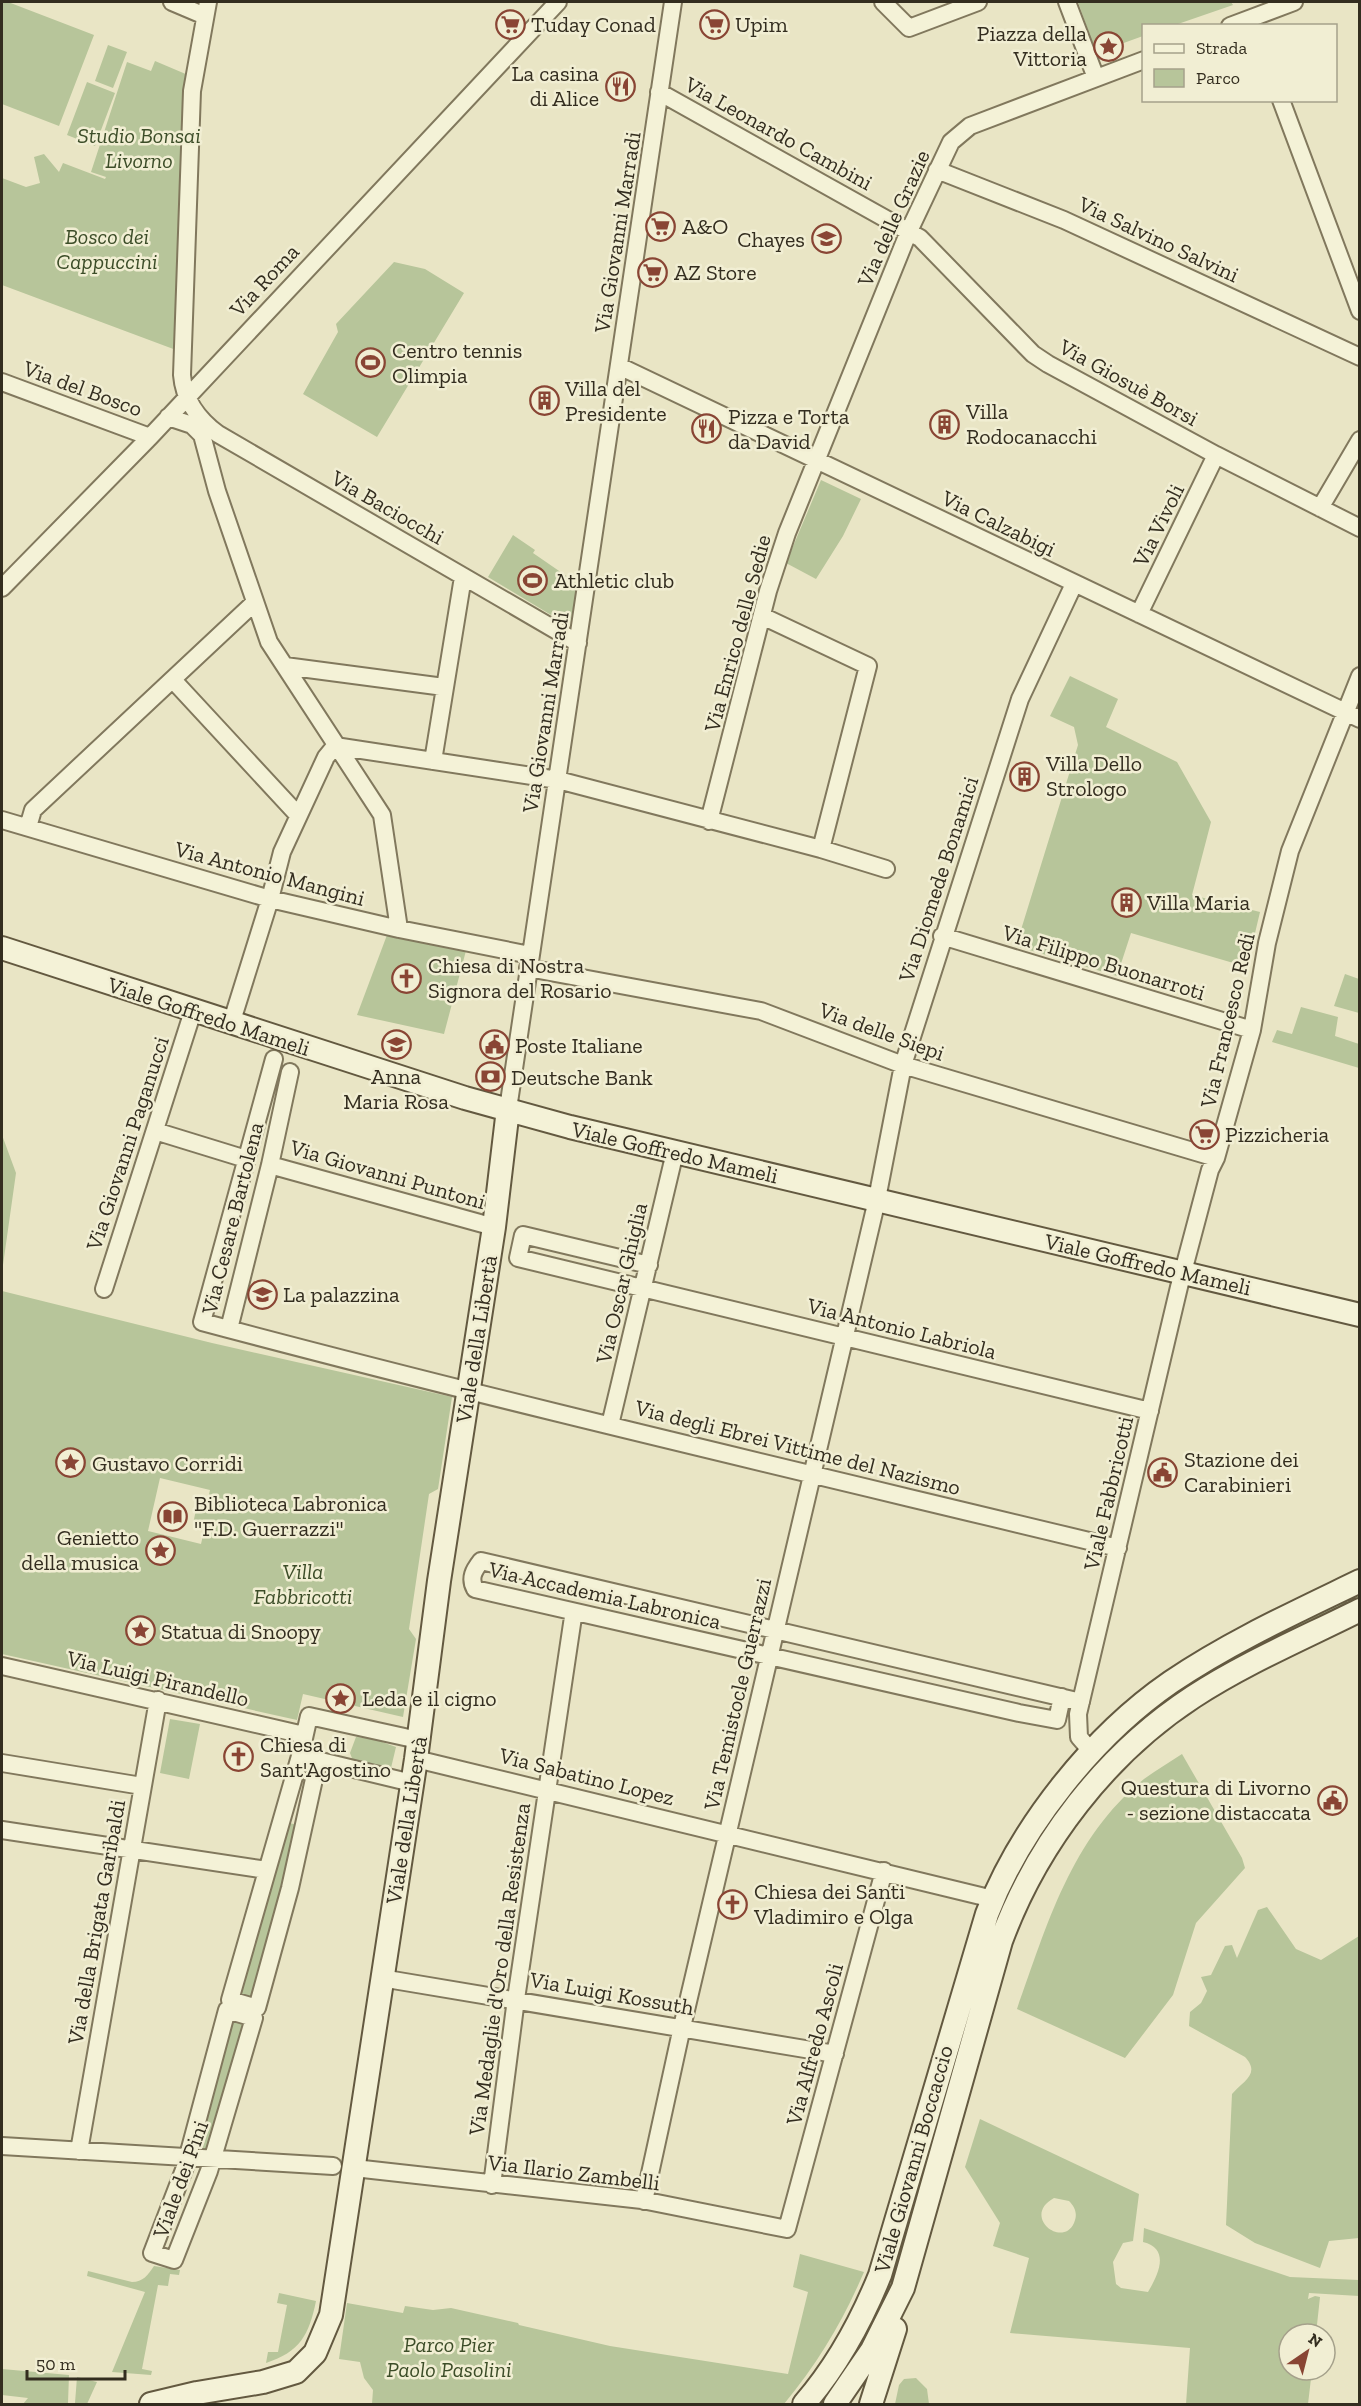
<svg xmlns="http://www.w3.org/2000/svg" width="1361" height="2406" font-family="'Zilla Slab',serif">
<style>
.green{fill:#b7c59a;fill-rule:evenodd}
.lines{fill:none;stroke-linecap:round;stroke-linejoin:round}
.street-casing{stroke:#81785d;stroke-width:20}
.secondary-casing{stroke:#635940;stroke-width:26}
.street{stroke:#f4f2d7;stroke-width:16}
.secondary{stroke:#f4f2d7;stroke-width:22}
.labels{text-anchor:middle;stroke-width:5;stroke-linejoin:round;paint-order:stroke}
.poi-label{font-size:22px;fill:#332d1f;stroke:#f1eed3;text-anchor:start}
.street-label{font-size:22px;fill:#332d1f;stroke:#f1eed3}
.park-label{font-size:22px;font-style:italic;fill:#3c4d28;stroke:#f1eed3}
</style>
<rect width="100%" height="100%" fill="#e9e5c5"/>
<path class="green" d="M2,2H8L94,35L59,126L2,104Z
M1078,2H1231L1233,5L1175,25L1144,26L1143,36L1096,53Z
M108,45L127,52L113,88L95,81Z
M155,61L188,75L176,350L2,285V178L26,187L40,183L34,157L44,154L59,172L63,163L105,179L106,177L91,172L127,62L151,71Z
M87,82L115,93L95,146L67,135Z
M394,262L425,269L464,293L377,437L303,394L338,332L336,324Z
M821,480L861,499L843,536L816,579L786,563Z
M513,535L535,550L533,553L578,584L570,623L566,624L488,577Z
M1070,676L1118,699L1106,727L1177,762L1211,822L1192,895L1260,912L1247,967L1131,933L1117,976L1016,946L1078,745L1074,727L1050,716Z
M390,927L468,943L444,1034L357,1015Z
M1345,974L1359,979V1013L1334,1006Z
M1301,1007L1338,1017L1335,1036L1359,1044V1068L1272,1042L1277,1030L1292,1034Z
M2,1135L16,1173L2,1272Z
M2,1291L212,1343L452,1397L438,1489L429,1494L409,1629L416,1639L403,1717L303,1694L297,1720L2,1654ZM160,1478L210,1490L206,1507L197,1505L193,1524L205,1527L201,1544L148,1531Z
M1359,1589V1600L1126,1738L1121,1735L1170,1688Z
M170,1719L200,1724L189,1779L160,1773Z
M356,1737L371,1738L396,1747L391,1768L385,1769L353,1761L350,1753Z
M1182,1754L1242,1858L1245,1868L1196,1923L1173,1995L1125,2058L1017,2009C1047,1925 1071,1838 1144,1779C1156,1770 1170,1762 1182,1754Z
M285,1822L302,1826L256,2002L236,1999Z
M1267,1907L1296,1949L1321,1960L1359,1936V2238L1329,2241L1320,2268L1255,2243L1226,2225L1232,2094C1243,2081 1261,2074 1245,2057L1189,2026L1190,2012L1201,2003L1207,1991L1201,1977L1211,1975L1225,1946L1232,1945L1237,1958L1258,1910Z
M229,2016L249,2020L212,2152L192,2151Z
M980,2119L1139,2194L1133,2241L1123,2243L1113,2262L1116,2284L1121,2288L1148,2292C1158,2275 1171,2249 1143,2242L1144,2228L1290,2277L1359,2280V2296L1309,2293L1308,2299L1315,2296L1320,2297L1316,2334H1289V2370H1312L1308,2404H1186L1190,2348L1010,2333L1029,2258L993,2246L1000,2223L965,2167ZM1054,2198L1069,2201C1075,2207 1078,2214 1074,2223C1062,2249 1021,2216 1054,2198Z
M800,2254L864,2272C843,2321 818,2363 784,2404H372L373,2390L364,2378L360,2362L339,2359L347,2303L403,2313L405,2306L433,2310L451,2308L518,2323L519,2325L610,2346L788,2374L808,2292L793,2287Z
M154,2266L180,2270L179,2275L170,2274L168,2286L158,2285L142,2369L152,2371L151,2375L112,2372L145,2292L87,2276L88,2271L132,2282C143,2282 148,2275 154,2266Z
M279,2293L316,2301C309,2335 300,2352 266,2363L268,2352H278L287,2305L277,2303Z
M2,2369L69,2375L68,2403L23,2404L28,2398L2,2395Z
M77,2377L97,2382L87,2404L75,2403Z
M916,2378L927,2389L929,2404H895L899,2385L904,2379Z"/>
<g class="lines">
<defs>
<path id="street" d="M172,2L205,16
M208,2L192,91L182,375C184,401 198,419 218,434L578,643
M883,2L909,28L978,2
M1067,2L1096,78
M1230,26L1294,2
M659,92L920,238L1033,354L1048,364L1216,455L1360,528
M1281,100L1360,311
M937,170L1064,220L1360,357
M619,366L1360,719
M2,382L150,437
M168,417L192,425L202,435L217,491L269,642L382,815L399,929
M1320,508L1360,440
M2,588L150,437L558,2
M1139,614L1216,455
M762,616L868,666L821,849
M285,666L444,687
M173,680L298,815
M335,746L558,780L821,849L886,869
M433,761L463,577
M2,820L270,899L399,929L530,955
M709,821L768,591L787,533L909,231L951,142L970,126L1144,60
M28,827L33,810L255,602
M942,936L1252,1030
M528,968L761,1011L903,1065L1216,1158
M231,1024L270,899L282,852L326,757L335,746
M274,1059L202,1322C505,1403 812,1474 1118,1548
M508,1109L673,2
M155,1131L246,1159
M270,1165L494,1227
M649,1265L523,1235L518,1258L1150,1411
M104,1289L193,1011
M229,1329L270,1165L290,1072
M610,1425L675,1152
M2,1666L304,1735
M1062,1697L1057,1720L1019,1713L475,1589C469,1578 474,1570 481,1561L1081,1702
M1092,1752L1079,1737L1078,1714L1179,1287L1210,1170L1216,1158L1252,1030L1267,943L1290,851L1360,676
M300,1756L230,2000L257,2008L290,1888L318,1761
M416,1759L993,1899
M2,1763L142,1786
M412,1783L300,1756L309,1716L418,1740
M2,1830L267,1870
M381,1978L835,2054
M227,2010L254,2018L209,2171L174,2260L152,2253L185,2167Z
M2,2146L333,2166
M79,2151L158,1700
M354,2168L642,2200L787,2229L884,1871
M492,2185L516,1999L573,1617
M644,2201L682,2027L876,1204L903,1065L1020,699L1074,584"/>
<path id="secondary" d="M2,948L465,1098L570,1127L1360,1315
M151,2404L197,2393L263,2382L296,2372L315,2353L331,2315L416,1759L439,1581L494,1227L508,1109
M804,2404C837,2366 861,2322 880,2275L987,1914C1021,1826 1094,1735 1171,1682C1230,1642 1296,1612 1360,1581
M835,2404L872,2350L903,2288L1001,1941C1037,1843 1106,1754 1193,1697C1245,1663 1304,1638 1360,1610
M871,2404L895,2329"/>
</defs>
<use href="#street" class="street-casing"/>
<use href="#secondary" class="secondary-casing"/>
<use href="#street" class="street"/>
<use href="#secondary" class="secondary"/>
</g>
<defs>
<symbol id="supermarket-ring" viewBox="-11 -11 22 22"><circle r="9.5" fill="#f1eed3" stroke="#894534" stroke-width="1.5"/><path d="M-6-5.5h2.5l.6 2H6L4.5 2H-2.5L-4.4-4H-6ZM-1.5 3.2a1.3 1.3 0 1 0 .1 0ZM3 3.2a1.3 1.3 0 1 0 .1 0Z" fill="#894534"/></symbol>
<symbol id="sight-ring" viewBox="-11 -11 22 22"><circle r="9.5" fill="#f1eed3" stroke="#894534" stroke-width="1.5"/><path d="M0-6L1.8-2.2L6-1.7L2.9 1.2L3.7 5.4L0 3.3L-3.7 5.4L-2.9 1.2L-6-1.7L-1.8-2.2Z" fill="#894534"/></symbol>
<symbol id="restaurant-ring" viewBox="-11 -11 22 22"><circle r="9.5" fill="#f1eed3" stroke="#894534" stroke-width="1.5"/><path d="M-5-6h1v4h1v-4h1v4h1v-4h1v5L-1.5 .5V6h-2V.5L-5-1ZM5-6V6H3V1.5H1.5Q1.5-4 5-6Z" fill="#894534"/></symbol>
<symbol id="school-ring" viewBox="-11 -11 22 22"><circle r="9.5" fill="#f1eed3" stroke="#894534" stroke-width="1.5"/><path d="M0-5L7-2L0 1L-7-2ZM-4 1L0 2.5L4 1V4Q0 6-4 4Z" fill="#894534"/></symbol>
<symbol id="stadium-ring" viewBox="-11 -11 22 22"><circle r="9.5" fill="#f1eed3" stroke="#894534" stroke-width="1.5"/><path d="M0-5a6.5 5 0 1 0 0 10a6.5 5 0 1 0 0-10ZM-3.5-1.8h7v3.6h-7Z" fill="#894534"/></symbol>
<symbol id="building-ring" viewBox="-11 -11 22 22"><circle r="9.5" fill="#f1eed3" stroke="#894534" stroke-width="1.5"/><path d="M-4-6H4V6H1V3H-1V6H-4ZM-2.5-4.3h1.7v1.8h-1.7ZM.8-4.3h1.7v1.8H.8ZM-2.5-1h1.7V.8h-1.7ZM.8-1h1.7V.8H.8Z" fill="#894534"/></symbol>
<symbol id="church-ring" viewBox="-11 -11 22 22"><circle r="9.5" fill="#f1eed3" stroke="#894534" stroke-width="1.5"/><path d="M-1.2-6h2.4v3.5h3.3v2.4h-3.3V6h-2.4V-.1h-3.3v-2.4h3.3Z" fill="#894534"/></symbol>
<symbol id="civic-ring" viewBox="-11 -11 22 22"><circle r="9.5" fill="#f1eed3" stroke="#894534" stroke-width="1.5"/><path d="M-.6-6.5H3V-4.5H.6V-3L4-1V1h2V6H-6V1h2V-1L-.6-3ZM-1.2 2.5V6h2.4V2.5Z" fill="#894534"/></symbol>
<symbol id="bank-ring" viewBox="-11 -11 22 22"><circle r="9.5" fill="#f1eed3" stroke="#894534" stroke-width="1.5"/><path d="M-6-4H6V4H-6ZM0-2.3a2.3 2.3 0 1 0 0 4.6a2.3 2.3 0 1 0 0-4.6Z" fill="#894534"/></symbol>
<symbol id="library-ring" viewBox="-11 -11 22 22"><circle r="9.5" fill="#f1eed3" stroke="#894534" stroke-width="1.5"/><path d="M-6-4Q-3-5.5-.7-3.5V5Q-3 3-6 4ZM6-4Q3-5.5 .7-3.5V5Q3 3 6 4Z" fill="#894534"/></symbol>
</defs>
<g fill-rule="evenodd">
<use href="#supermarket-ring" x="494" y="8" width="33" height="33"/>
<use href="#supermarket-ring" x="698" y="8" width="33" height="33"/>
<use href="#sight-ring" x="1092" y="30" width="33" height="33"/>
<use href="#restaurant-ring" x="604" y="70" width="33" height="33"/>
<use href="#supermarket-ring" x="644" y="210" width="33" height="33"/>
<use href="#school-ring" x="810" y="222" width="33" height="33"/>
<use href="#supermarket-ring" x="636" y="256" width="33" height="33"/>
<use href="#stadium-ring" x="354" y="346" width="33" height="33"/>
<use href="#building-ring" x="528" y="384" width="33" height="33"/>
<use href="#building-ring" x="928" y="408" width="33" height="33"/>
<use href="#restaurant-ring" x="690" y="412" width="33" height="33"/>
<use href="#stadium-ring" x="516" y="564" width="33" height="33"/>
<use href="#building-ring" x="1008" y="760" width="33" height="33"/>
<use href="#building-ring" x="1110" y="886" width="33" height="33"/>
<use href="#church-ring" x="390" y="962" width="33" height="33"/>
<use href="#school-ring" x="380" y="1028" width="33" height="33"/>
<use href="#civic-ring" x="478" y="1028" width="33" height="33"/>
<use href="#bank-ring" x="474" y="1060" width="33" height="33"/>
<use href="#supermarket-ring" x="1188" y="1118" width="33" height="33"/>
<use href="#school-ring" x="246" y="1278" width="33" height="33"/>
<use href="#sight-ring" x="54" y="1446" width="33" height="33"/>
<use href="#civic-ring" x="1146" y="1456" width="33" height="33"/>
<use href="#library-ring" x="156" y="1500" width="33" height="33"/>
<use href="#sight-ring" x="144" y="1534" width="33" height="33"/>
<use href="#sight-ring" x="124" y="1614" width="33" height="33"/>
<use href="#sight-ring" x="324" y="1682" width="33" height="33"/>
<use href="#church-ring" x="222" y="1740" width="33" height="33"/>
<use href="#civic-ring" x="1316" y="1784" width="33" height="33"/>
<use href="#church-ring" x="716" y="1888" width="33" height="33"/>
</g>
<g class="labels">
<g class="poi-label">
<text x="531" y="32">Tuday Conad</text>
<text x="735" y="32">Upim</text>
<text x="1087" y="41" text-anchor="end">Piazza della<tspan x="1087" dy="25">Vittoria</tspan></text>
<text x="599" y="81" text-anchor="end">La casina<tspan x="599" dy="25">di Alice</tspan></text>
<text x="682" y="234">A&amp;O</text>
<text x="805" y="247" text-anchor="end">Chayes</text>
<text x="674" y="280">AZ Store</text>
<text x="392" y="358">Centro tennis<tspan x="392" dy="25">Olimpia</tspan></text>
<text x="565" y="396">Villa del<tspan x="565" dy="25">Presidente</tspan></text>
<text x="966" y="419">Villa<tspan x="966" dy="25">Rodocanacchi</tspan></text>
<text x="728" y="424">Pizza e Torta<tspan x="728" dy="25">da David</tspan></text>
<text x="554" y="588">Athletic club</text>
<text x="1046" y="771">Villa Dello<tspan x="1046" dy="25">Strologo</tspan></text>
<text x="1147" y="910">Villa Maria</text>
<text x="428" y="973">Chiesa di Nostra<tspan x="428" dy="25">Signora del Rosario</tspan></text>
<text x="515" y="1053">Poste Italiane</text>
<text x="396" y="1084" text-anchor="middle">Anna<tspan x="396" dy="25">Maria Rosa</tspan></text>
<text x="511" y="1085">Deutsche Bank</text>
<text x="1225" y="1142">Pizzicheria</text>
<text x="283" y="1302">La palazzina</text>
<text x="1184" y="1467">Stazione dei<tspan x="1184" dy="25">Carabinieri</tspan></text>
<text x="92" y="1471">Gustavo Corridi</text>
<text x="194" y="1511">Biblioteca Labronica<tspan x="194" dy="25">"F.D. Guerrazzi"</tspan></text>
<text x="139" y="1545" text-anchor="end">Genietto<tspan x="139" dy="25">della musica</tspan></text>
<text x="161" y="1639">Statua di Snoopy</text>
<text x="362" y="1706">Leda e il cigno</text>
<text x="260" y="1752">Chiesa di<tspan x="260" dy="25">Sant'Agostino</tspan></text>
<text x="1311" y="1795" text-anchor="end">Questura di Livorno<tspan x="1311" dy="25">- sezione distaccata</tspan></text>
<text x="754" y="1899">Chiesa dei Santi<tspan x="754" dy="25">Vladimiro e Olga</tspan></text>
</g>
<g class="street-label">
<text transform="translate(779 133) rotate(29)" y="8">Via Leonardo Cambini</text>
<text transform="translate(893 218) rotate(-66)" y="8">Via delle Grazie</text>
<text transform="translate(617 232) rotate(-81)" y="8">Via Giovanni Marradi</text>
<text transform="translate(1159 239) rotate(25)" y="8">Via Salvino Salvini</text>
<text transform="translate(264 280) rotate(-47)" y="8">Via Roma</text>
<text transform="translate(1129 382) rotate(29)" y="8">Via Giosuè Borsi</text>
<text transform="translate(83 388) rotate(20)" y="8">Via del Bosco</text>
<text transform="translate(388 507) rotate(30)" y="8">Via Baciocchi</text>
<text transform="translate(999 523) rotate(26)" y="8">Via Calzabigi</text>
<text transform="translate(1158 525) rotate(-64)" y="8">Via Vivoli</text>
<text transform="translate(737 633) rotate(-75)" y="8">Via Enrico delle Sedie</text>
<text transform="translate(545 712) rotate(-81)" y="8">Via Giovanni Marradi</text>
<text transform="translate(270 873) rotate(15)" y="8">Via Antonio Mangini</text>
<text transform="translate(938 879) rotate(-72)" y="8">Via Diomede Bonamici</text>
<text transform="translate(1104 962) rotate(17)" y="8">Via Filippo Buonarroti</text>
<text transform="translate(209 1016) rotate(18)" y="8">Viale Goffredo Mameli</text>
<text transform="translate(1227 1020) rotate(-77)" y="8">Via Francesco Redi</text>
<text transform="translate(882 1031) rotate(20)" y="8">Via delle Siepi</text>
<text transform="translate(127 1143) rotate(-72)" y="8">Via Giovanni Paganucci</text>
<text transform="translate(675 1152) rotate(13)" y="8">Viale Goffredo Mameli</text>
<text transform="translate(388 1174) rotate(16)" y="8">Via Giovanni Puntoni</text>
<text transform="translate(232 1218) rotate(-76)" y="8">Via Cesare Bartolena</text>
<text transform="translate(1148 1264) rotate(13)" y="8">Viale Goffredo Mameli</text>
<text transform="translate(621 1283) rotate(-77)" y="8">Via Oscar Ghiglia</text>
<text transform="translate(902 1328) rotate(14)" y="8">Via Antonio Labriola</text>
<text transform="translate(476 1339) rotate(-81)" y="8">Viale della Libertà</text>
<text transform="translate(798 1447) rotate(14)" y="8">Via degli Ebrei Vittime del Nazismo</text>
<text transform="translate(1108 1493) rotate(-77)" y="8">Viale Fabbricotti</text>
<text transform="translate(605 1595) rotate(13)" y="8">Via Accademia Labronica</text>
<text transform="translate(158 1678) rotate(13)" y="8">Via Luigi Pirandello</text>
<text transform="translate(737 1694) rotate(-77)" y="8">Via Temistocle Guerrazzi</text>
<text transform="translate(587 1776) rotate(14)" y="8">Via Sabatino Lopez</text>
<text transform="translate(406 1820) rotate(-81)" y="8">Viale della Libertà</text>
<text transform="translate(96 1922) rotate(-80)" y="8">Via della Brigata Garibaldi</text>
<text transform="translate(499 1969) rotate(-82)" y="8">Via Medaglie d'Oro della Resistenza</text>
<text transform="translate(612 1993) rotate(10)" y="8">Via Luigi Kossuth</text>
<text transform="translate(814 2044) rotate(-75)" y="8">Via Alfredo Ascoli</text>
<text transform="translate(913 2159) rotate(-74)" y="8">Viale Giovanni Boccaccio</text>
<text transform="translate(574 2172) rotate(7)" y="8">Via Ilario Zambelli</text>
<text transform="translate(180 2179) rotate(-70)" y="8">Viale dei Pini</text>
</g>
<g class="park-label">
<text x="139" y="143">Studio Bonsai<tspan x="139" dy="25">Livorno</tspan></text>
<text x="107" y="244">Bosco dei<tspan x="107" dy="25">Cappuccini</tspan></text>
<text x="303" y="1579">Villa<tspan x="303" dy="25">Fabbricotti</tspan></text>
<text x="449" y="2352">Parco Pier<tspan x="449" dy="25">Paolo Pasolini</tspan></text>
</g>
</g>
<rect width="1361" height="2406" fill="none" stroke="#332d1f" stroke-width="6"/>
<rect x="1142" y="24" width="195" height="78" fill="#f1eed3" stroke="#a5a18b" stroke-width="1.5"/>
<rect x="1154" y="44" width="30" height="9" fill="#f4f2d7" stroke="#a5a18b" stroke-width="1.5"/>
<text x="1196" y="54" font-size="18" fill="#332d1f">Strada</text>
<rect x="1154" y="69" width="30" height="18" fill="#b7c59a" stroke="#a5a18b" stroke-width="1.5"/>
<text x="1196" y="84" font-size="18" fill="#332d1f">Parco</text>
<g transform="translate(1307 2352) rotate(35)"><circle r="28" fill="#f1eed3" stroke="#a5a18b" stroke-width="1.5"/>
<path d="M0-4.5L10 22L0 15L-10 22Z" fill="#894534"/>
<text y="-9" font-size="16" font-weight="bold" text-anchor="middle" fill="#332d1f">N</text>
</g>
<path d="M27 2370v9h98v-9" fill="none" stroke="#332d1f" stroke-width="3"/>
<text x="36" y="2370" font-size="18" fill="#332d1f" stroke="#f1eed3" stroke-width="4.5" paint-order="stroke">50 m</text>
</svg>
